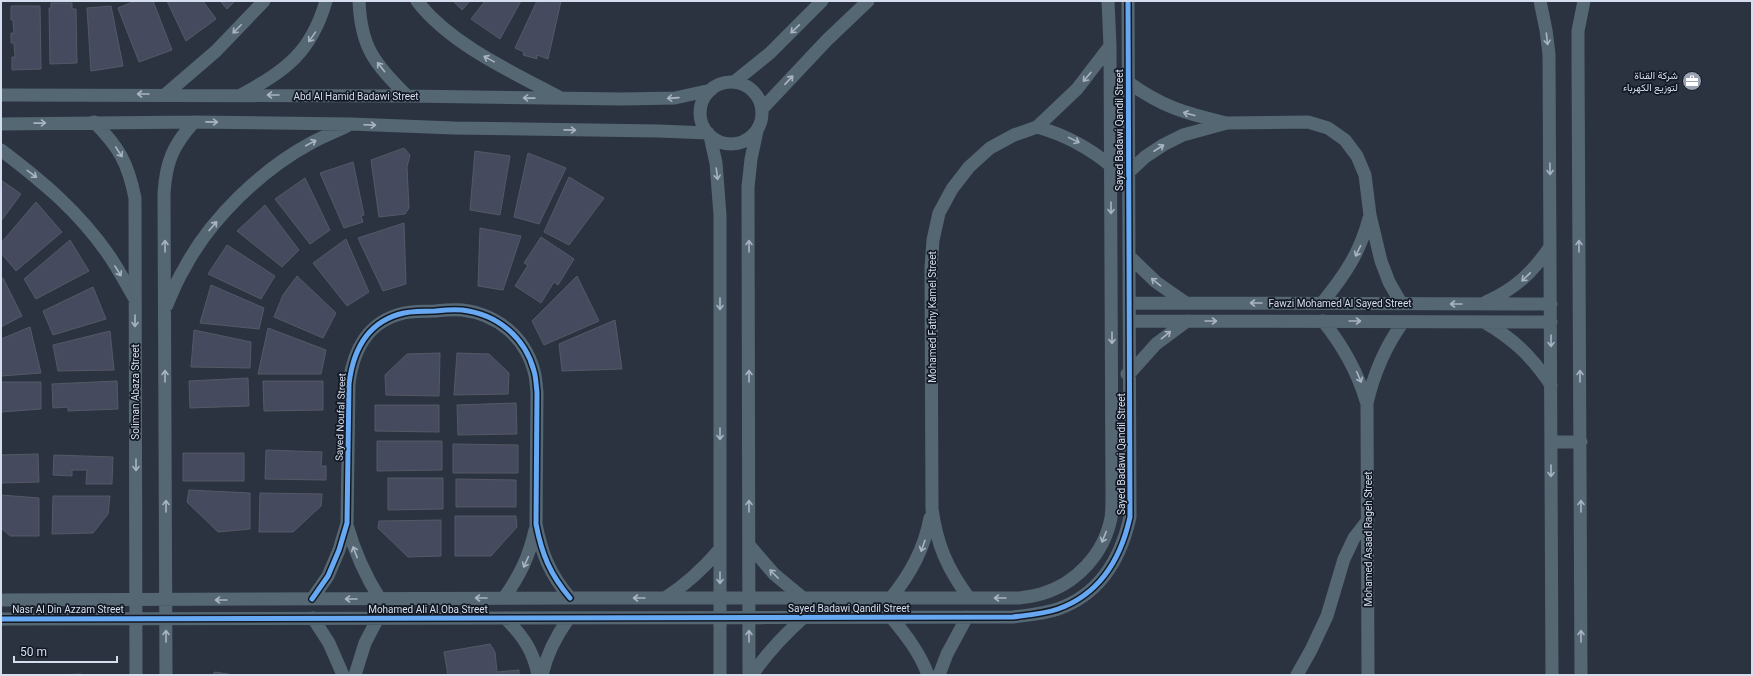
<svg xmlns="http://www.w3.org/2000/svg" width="1753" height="676" font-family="Roboto,Vazirmatn,sans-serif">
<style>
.building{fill:#464a5e;stroke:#555965}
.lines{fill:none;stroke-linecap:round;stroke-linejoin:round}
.street{stroke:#566774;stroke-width:13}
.cycleway-casing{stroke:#131924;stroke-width:8}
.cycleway{stroke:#66a8f1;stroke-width:5}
.oneway{stroke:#a9b4c3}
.labels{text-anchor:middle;stroke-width:3.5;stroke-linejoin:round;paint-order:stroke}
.poi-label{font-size:10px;fill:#d5deee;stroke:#131924;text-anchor:end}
.street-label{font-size:10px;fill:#d5deee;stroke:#131924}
</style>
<rect width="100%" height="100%" fill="#2b3341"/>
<path class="building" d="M135,1H153L172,50L139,62L118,8Z
M167,1H203L216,19L186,41Z
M220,1H235L227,9Z
M453,1H470L462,10Z
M485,1H521L500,39L471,19Z
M537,1H561L548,59L537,55V59L523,55L524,52L515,48Z
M51,3H72V9H76L77,63L50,64L49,8H51Z
M11,6H40L41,69L12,70V57H15L14,43H11V33H14L13,20H11Z
M111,6L123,66L91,71L87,8Z
M404,148L410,155L407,167L409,208L405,214L379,217L371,160Z
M475,151L510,156L500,215L470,210Z
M528,153L566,168L539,224L514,217Z
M353,162L364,215L361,216L363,222L344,228L320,173Z
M569,177L604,198L569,245L544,232Z
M305,178L330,230L310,244L275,199Z
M1,180L21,194L1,221Z
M36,202L62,232L16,271L1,253V243Z
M265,205L299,250L282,267L237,231Z
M404,223L406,284L383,291L358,238Z
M480,228L521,236L503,290L478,286Z
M541,237L574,259L558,285L554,282L541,303L515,286L528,265L524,263Z
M346,239L369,292L347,306L313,263Z
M70,240L89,271L36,299L24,279Z
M227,245L275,276L261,299L208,274Z
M297,276L336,313L323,338L274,317L283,295Z
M577,276L599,321L544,345L532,321Z
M3,278L22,316L1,327V280Z
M211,285L264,308L259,329L200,323Z
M93,287L106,319L53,335L43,311Z
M615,320L622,369L562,371L559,344Z
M30,327L41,373L1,376V339Z
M268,328L326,350L321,374H258Z
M194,330L251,342L250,368L191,367Z
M110,331L114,370L58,371L53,345Z
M440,353L439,396L386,395L385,375L407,354Z
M457,353L489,354L509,373L508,394L454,395Z
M248,378L249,406L190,408L189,381Z
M117,381L118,409L68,411V407L53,408L52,384Z
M263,381H323V410L264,411Z
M1,382H41V409L1,412Z
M516,403L517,434L458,435L457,405Z
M375,405H439V432L375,431Z
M377,441H442V470L377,471Z
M453,444L518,445V473H453Z
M266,450L322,452L321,466H326V480L265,479Z
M183,453H244V481H183Z
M38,454L39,482L1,483V455Z
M54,455L113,457L112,484H86L87,470H72V476L53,475Z
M388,478H443V509L388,510Z
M456,479L516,480V507H456Z
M189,490L250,493V529L218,532L187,502Z
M260,493L322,494L321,506L293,532H259Z
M1,495L39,498V536H10L1,528Z
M53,496H110L108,514L93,533L52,534Z
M455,516H516L517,527L491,556H455Z
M441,520V556L408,557L378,528L379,521Z
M490,644L495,652L497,672L519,670V675H448L444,652Z
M215,672L234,675H212Z
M81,674L82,675H53Z"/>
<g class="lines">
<path class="street" d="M359,1C361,49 375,63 407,96
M417,1C450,44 512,72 559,97
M1540,1L1546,30L1549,54L1552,675
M734,82L770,53L822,1
M1128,82C1162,107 1185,113 1226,123
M700 113a31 31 0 1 1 62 0a31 31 0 1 1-62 0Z
M166,94L216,51L264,1
M1,95L407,96L623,99L675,98L711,90
M241,95C286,70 311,53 326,1
M762,109L827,40L868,1
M94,122C119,147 128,163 135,198L136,675
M1,124L194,122L350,124L454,128L658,131L708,133
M1037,127C1066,135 1088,147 1111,166
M710,136L716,163L720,215V675
M1,150C42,181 79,212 108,254C118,268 126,284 135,299
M1129,172L1145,157L1163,145L1183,135L1227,123L1308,122L1328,128L1345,140L1357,156L1365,175L1370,215L1381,261L1389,282L1401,303
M1129,256L1156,282L1186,303
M1486,302C1515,289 1532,273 1550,247
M1129,303L1551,304
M1322,303C1344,276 1360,253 1369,218
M167,305C172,293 177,280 184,269C210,219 261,170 311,143C322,137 335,132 347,126
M1130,321L1551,322
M1323,321C1343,346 1357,370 1366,401
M1484,322C1514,339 1532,357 1551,385
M1127,374L1130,373L1156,344L1187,321
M1551,442H1581
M347,525C355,553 364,574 380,599
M749,545L774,574L803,598
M504,598C520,575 529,557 535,530
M665,598C687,584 703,569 720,549
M891,598C911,573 924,549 930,518
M969,598C947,568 937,545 932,509L931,268L933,240L939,213L952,189L969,167L990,148L1014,135L1037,127L1077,89L1110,46
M312,599L328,576L339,550L347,523L349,384C353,350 368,321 404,313C414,311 425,311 435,311C444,310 454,309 462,310C497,314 525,337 534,371C536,377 536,385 537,392L536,524C542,555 550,574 570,598
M1,600L570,598H1019C1026,597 1034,596 1041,594C1076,584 1104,554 1111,518C1112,511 1112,503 1112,496L1110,46L1108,1
M891,617C906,635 920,653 928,675
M313,618L329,643L343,675
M505,618C523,636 533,650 538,675
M1,619L1013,617C1028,615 1043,614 1058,609C1100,594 1121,558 1130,517L1128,1
M166,675L164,193C166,162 173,145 194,122
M355,675L365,643L378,618
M542,675C547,653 556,636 569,618
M749,675L748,187L751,159L757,131
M752,675C767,653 784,635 804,617
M939,675L947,654L967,617
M1297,675L1311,650L1327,616L1344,559L1354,538L1368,520
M1368,675L1367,403C1374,373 1385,347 1403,322
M1581,675L1578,55V31L1584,1"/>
<defs>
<path id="cycleway" d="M312,599L328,576L339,550L347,523L349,384C353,350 368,321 404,313C414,311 425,311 435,311C444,310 454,309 462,310C497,314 525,337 534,371C536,377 536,385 537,392L536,524C542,555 550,574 570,598
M1,619L1013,617C1028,615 1043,614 1058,609C1100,594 1121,558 1130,517L1128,1"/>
</defs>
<use href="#cycleway" class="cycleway-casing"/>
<use href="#cycleway" class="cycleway"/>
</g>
<defs><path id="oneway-shaft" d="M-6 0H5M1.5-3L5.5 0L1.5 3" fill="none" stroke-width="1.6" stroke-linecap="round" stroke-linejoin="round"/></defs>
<g class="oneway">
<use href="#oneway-shaft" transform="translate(237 29) rotate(135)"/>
<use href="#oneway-shaft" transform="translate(795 29) rotate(136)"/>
<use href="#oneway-shaft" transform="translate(312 37) rotate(125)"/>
<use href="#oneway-shaft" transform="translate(1547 39) rotate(84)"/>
<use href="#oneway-shaft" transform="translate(489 59) rotate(-151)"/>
<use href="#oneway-shaft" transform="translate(381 67) rotate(-128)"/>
<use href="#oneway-shaft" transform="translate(1087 77) rotate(130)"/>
<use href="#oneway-shaft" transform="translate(789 80) rotate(-47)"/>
<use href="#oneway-shaft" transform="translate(143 94) rotate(180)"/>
<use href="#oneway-shaft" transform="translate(273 95) rotate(-180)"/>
<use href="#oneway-shaft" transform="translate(529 98) rotate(-179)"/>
<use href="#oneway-shaft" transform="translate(673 98) rotate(176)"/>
<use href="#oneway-shaft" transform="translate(1189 114) rotate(-165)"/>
<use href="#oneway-shaft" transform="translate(212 122) rotate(1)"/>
<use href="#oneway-shaft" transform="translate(40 123) rotate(-1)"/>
<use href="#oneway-shaft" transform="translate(370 125) rotate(2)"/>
<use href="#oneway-shaft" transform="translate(570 130) rotate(1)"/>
<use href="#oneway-shaft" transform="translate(1074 140) rotate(26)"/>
<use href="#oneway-shaft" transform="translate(311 143) rotate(-28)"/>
<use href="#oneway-shaft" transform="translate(1159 148) rotate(-33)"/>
<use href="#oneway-shaft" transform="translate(119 152) rotate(57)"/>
<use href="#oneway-shaft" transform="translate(1550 169) rotate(89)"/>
<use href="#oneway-shaft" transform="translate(32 174) rotate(37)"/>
<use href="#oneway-shaft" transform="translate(717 174) rotate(83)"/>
<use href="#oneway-shaft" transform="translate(1111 208) rotate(90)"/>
<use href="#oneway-shaft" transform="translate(213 226) rotate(-49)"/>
<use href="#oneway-shaft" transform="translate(165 246) rotate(-90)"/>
<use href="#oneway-shaft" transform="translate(749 246) rotate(-90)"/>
<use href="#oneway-shaft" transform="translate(1579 246) rotate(-90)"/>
<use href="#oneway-shaft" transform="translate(1358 251) rotate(116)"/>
<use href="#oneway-shaft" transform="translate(118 271) rotate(58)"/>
<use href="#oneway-shaft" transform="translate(1526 277) rotate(136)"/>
<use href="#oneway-shaft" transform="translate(1156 282) rotate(-141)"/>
<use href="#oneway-shaft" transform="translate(1256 303) rotate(-180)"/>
<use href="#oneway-shaft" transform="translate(720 304) rotate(90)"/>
<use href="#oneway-shaft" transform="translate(1456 304) rotate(-180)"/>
<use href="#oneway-shaft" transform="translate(135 321) rotate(90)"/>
<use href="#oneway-shaft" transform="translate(1211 321)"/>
<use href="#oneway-shaft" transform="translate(1355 321)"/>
<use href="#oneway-shaft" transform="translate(1166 335) rotate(-39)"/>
<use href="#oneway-shaft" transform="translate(1112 338) rotate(90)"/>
<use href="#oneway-shaft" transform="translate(1551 341) rotate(90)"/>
<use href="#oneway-shaft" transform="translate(165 376) rotate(-90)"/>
<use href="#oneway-shaft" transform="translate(749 376) rotate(-90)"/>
<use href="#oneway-shaft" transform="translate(1580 376) rotate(-90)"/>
<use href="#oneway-shaft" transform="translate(1359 377) rotate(67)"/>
<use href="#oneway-shaft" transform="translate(720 434) rotate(90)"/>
<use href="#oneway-shaft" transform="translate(136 465) rotate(90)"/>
<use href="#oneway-shaft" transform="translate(1551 471) rotate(90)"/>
<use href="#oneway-shaft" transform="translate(166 506) rotate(-90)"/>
<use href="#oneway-shaft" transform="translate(749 506) rotate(-90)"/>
<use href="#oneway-shaft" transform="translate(1581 506) rotate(-90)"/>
<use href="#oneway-shaft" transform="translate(1104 537) rotate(112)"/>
<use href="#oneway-shaft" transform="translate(923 546) rotate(109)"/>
<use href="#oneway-shaft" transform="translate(355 552) rotate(-111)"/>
<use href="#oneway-shaft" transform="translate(526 562) rotate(114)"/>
<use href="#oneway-shaft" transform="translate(774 574) rotate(-135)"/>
<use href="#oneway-shaft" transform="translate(720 578) rotate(90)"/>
<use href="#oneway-shaft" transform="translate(481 598) rotate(180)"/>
<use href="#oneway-shaft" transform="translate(639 598) rotate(180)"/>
<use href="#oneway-shaft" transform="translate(1000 598) rotate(-180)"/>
<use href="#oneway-shaft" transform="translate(351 599) rotate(180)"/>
<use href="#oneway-shaft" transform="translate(221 600) rotate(180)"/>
<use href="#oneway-shaft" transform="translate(166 636) rotate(-90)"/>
<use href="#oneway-shaft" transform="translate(749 636) rotate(-90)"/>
<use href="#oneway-shaft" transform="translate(1581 636) rotate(-90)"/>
</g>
<defs>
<symbol id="office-disc" viewBox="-11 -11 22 22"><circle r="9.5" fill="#9aa2b1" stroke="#131924"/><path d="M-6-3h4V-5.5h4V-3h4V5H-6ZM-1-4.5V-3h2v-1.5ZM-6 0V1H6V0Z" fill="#fff"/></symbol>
</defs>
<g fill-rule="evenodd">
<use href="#office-disc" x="1681" y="70" width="22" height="22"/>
</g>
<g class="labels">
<g class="poi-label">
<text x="1678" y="79">شركة القناة<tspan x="1678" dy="12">لتوزيع الكهرباء</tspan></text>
</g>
<g class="street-label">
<text x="356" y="100">Abd Al Hamid Badawi Street</text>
<text transform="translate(1119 130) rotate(-90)" y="4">Sayed Badawi Qandil Street</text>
<text x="1340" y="307">Fawzi Mohamed Al Sayed Street</text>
<text transform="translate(932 317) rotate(-90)" y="4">Mohamed Fathy Kamel Street</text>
<text transform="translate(135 392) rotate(-90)" y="4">Soliman Abaza Street</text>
<text transform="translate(340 417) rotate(-88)" y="4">Sayed Noufal Street</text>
<text transform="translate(1121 454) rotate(-90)" y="4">Sayed Badawi Qandil Street</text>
<text transform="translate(1368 539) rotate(-90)" y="4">Mohamed Asaad Rageh Street</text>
<text x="849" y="612">Sayed Badawi Qandil Street</text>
<text x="68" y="613">Nasr Al Din Azzam Street</text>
<text x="428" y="613">Mohamed Ali Al Oba Street</text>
</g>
</g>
<rect width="1753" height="676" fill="none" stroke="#d5deee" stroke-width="4"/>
<path d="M14 656v6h103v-6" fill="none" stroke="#d5deee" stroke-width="2"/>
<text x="20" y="656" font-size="12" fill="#d5deee" stroke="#131924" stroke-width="3" paint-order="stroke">50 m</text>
</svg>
